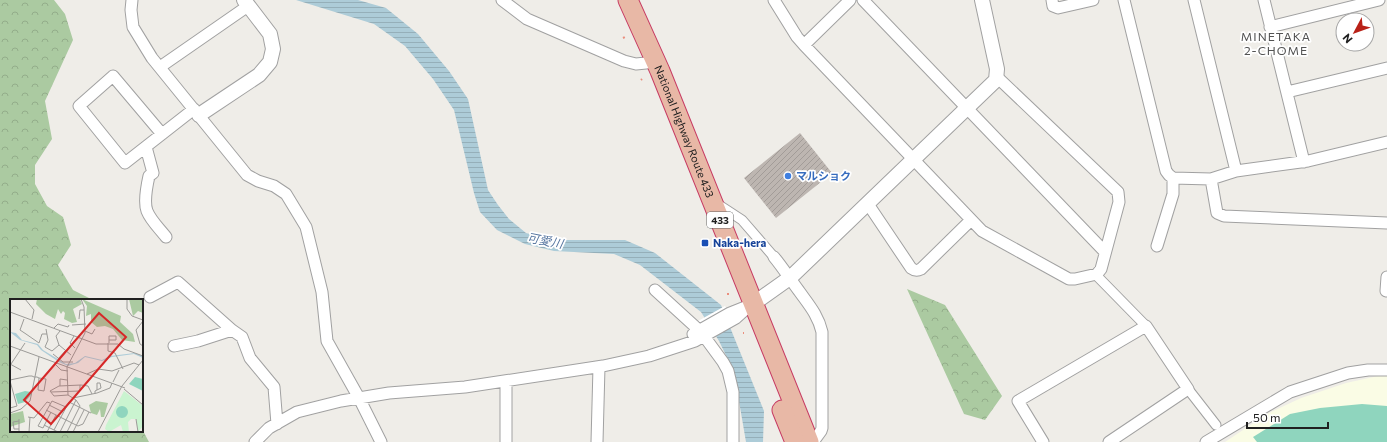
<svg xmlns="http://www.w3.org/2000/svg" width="1387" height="442" font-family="Commissioner,'Noto Sans JP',sans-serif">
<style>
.education{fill:#fafce5}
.forest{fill:url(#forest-crowns)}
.pitch{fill:#8fd5be}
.water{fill:url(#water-rules)}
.pier{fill:#fff}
.building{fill:url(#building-hatch)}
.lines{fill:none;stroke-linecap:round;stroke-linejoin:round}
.pedestrian-casing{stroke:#a1a1a1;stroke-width:11}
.minor-casing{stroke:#a1a1a1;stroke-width:13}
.tertiary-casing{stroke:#a1a1a1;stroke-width:16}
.trunk-casing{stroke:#c73b63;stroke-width:21}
.path{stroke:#ea8f7e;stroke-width:2;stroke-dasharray:2 2;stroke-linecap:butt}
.pedestrian{stroke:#fff;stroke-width:9}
.minor{stroke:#fff;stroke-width:11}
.tertiary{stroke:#fff;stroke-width:14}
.trunk{stroke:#e8b8a6;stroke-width:19}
.shop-dot{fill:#3f7fe0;stroke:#fff;stroke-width:1.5}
.transit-dot{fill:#1a4fb4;stroke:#fff;stroke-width:1.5}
.labels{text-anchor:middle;stroke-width:3.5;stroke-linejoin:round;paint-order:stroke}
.shield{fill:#fff;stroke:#636363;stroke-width:1}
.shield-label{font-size:10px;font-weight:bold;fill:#202020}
.street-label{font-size:11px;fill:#202020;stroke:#fff}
.shop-label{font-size:11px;font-weight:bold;fill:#366cbe;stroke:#fff;text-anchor:start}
.transit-label{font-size:11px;font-weight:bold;fill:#164399;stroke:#fff;text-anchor:start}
.neighbourhood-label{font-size:12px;letter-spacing:1px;fill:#535353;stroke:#fff}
.water-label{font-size:12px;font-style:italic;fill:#54749f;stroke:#fff}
.inset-road{fill:none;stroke:#9c9b98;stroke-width:1}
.view{fill:#d62828;fill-opacity:0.15;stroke:#d62828;stroke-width:2}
.inset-edge{fill:none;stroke:#202020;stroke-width:2}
</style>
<defs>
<pattern id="forest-crowns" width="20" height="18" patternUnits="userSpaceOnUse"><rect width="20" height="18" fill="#abcaa1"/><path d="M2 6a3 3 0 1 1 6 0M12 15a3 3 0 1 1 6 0" fill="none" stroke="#93ad8a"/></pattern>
<pattern id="water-rules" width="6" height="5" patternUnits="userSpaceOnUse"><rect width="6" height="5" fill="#adccd8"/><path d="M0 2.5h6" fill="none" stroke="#95afb9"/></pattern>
<pattern id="building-hatch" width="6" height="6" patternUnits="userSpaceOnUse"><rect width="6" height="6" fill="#bdb6b1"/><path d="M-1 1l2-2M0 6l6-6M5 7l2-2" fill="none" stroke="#a29c98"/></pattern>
</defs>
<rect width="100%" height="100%" fill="#efede8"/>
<path class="education" d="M1387,374V442H1225L1267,414L1301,398L1346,383Z"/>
<path class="forest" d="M0,0H54L65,14L73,40L45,101L52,139L35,165V184L47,206L63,217L71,245L58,265L73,290L93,300H11V431H142V429L149,442H0Z
M907,289L945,305L1002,396L985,420L964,414Z"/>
<path class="pitch" d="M1362,404L1387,406V442H1257L1253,437L1290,414L1320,408Z"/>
<path class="water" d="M296,0H358L386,8L418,34L449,71L468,99L488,190L498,205L509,219L526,233L553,240H625L655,253L721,305L764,411L763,442H746L734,372L719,341L701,312L640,265L614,254L554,251L525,244L497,230L480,212L474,193L454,110L433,79L405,46L374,24Z"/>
<path class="pier" d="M725,306L732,317L705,331L698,321Z"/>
<path class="building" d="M800,133L832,173L776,218L744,178Z"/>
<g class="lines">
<defs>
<path id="pedestrian" d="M716,203L742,220L774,257
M1096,275L1146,326
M1188,389L1216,425"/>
<path id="minor" d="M132,0L131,10L133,27L152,58L247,175L258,181L274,186L286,194L306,227L322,292L327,341L359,398L381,442
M502,0L527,19L624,61L636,64L656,62
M774,0L797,37L804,45L982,231L1069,279H1075L1097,274L1101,269L1119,202L1118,192L997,77
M863,0L1105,252
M1052,0L1053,6L1058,8L1093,0
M1124,0L1166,171L1169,175L1173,178L1211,179L1236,171L1308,161L1387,142
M1194,0L1236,171
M1264,0L1304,162
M1270,27L1379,0
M804,45L850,0
M160,67L248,6
M1287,92L1387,68
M162,134L113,76L79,106L125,163L194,109
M146,147L153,173L149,176C147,185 144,203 147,211C151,221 160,229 166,237
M1211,179L1217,213L1224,216L1387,223
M868,204L911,268C915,271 917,271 921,269L971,220
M1157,246L1173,194V178
M774,257C783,268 790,279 799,291C809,305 818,315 822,332V428L821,431L813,442
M655,290L701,332L723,362L728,371L733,392V442
M1386,291L1387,277
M150,297L178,282L232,330
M693,334L730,313L745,307
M174,346L198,341L232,330L242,337L250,358L274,387L277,424
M506,381V442
M255,442L269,428L297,412L341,401L389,393L465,387L603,366L649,356L695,341L736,318L746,309
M597,442L599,367
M1043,442L1018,401L1146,326L1188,389L1109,442
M1206,442L1290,392L1348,373L1368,370H1387"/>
<path id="tertiary" d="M199,115L259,75L270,62L273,49L270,34L244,0
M753,304L791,277L996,80L997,69L982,0"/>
<g id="trunk">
<path id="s1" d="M628,0L660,71L809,442"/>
<path d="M782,410L795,442"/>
</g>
</defs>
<use href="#pedestrian" class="pedestrian-casing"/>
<use href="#minor" class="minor-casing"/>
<use href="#tertiary" class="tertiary-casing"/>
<use href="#trunk" class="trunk-casing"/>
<path class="path" d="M623,38L625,37
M641,80L642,79
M727,294H729
M743,333H744"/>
<use href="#pedestrian" class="pedestrian"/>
<use href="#minor" class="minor"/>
<use href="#tertiary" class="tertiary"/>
<use href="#trunk" class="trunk"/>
</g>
<circle class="shop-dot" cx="788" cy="176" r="4"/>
<rect class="transit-dot" x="701" y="239" width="8" height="8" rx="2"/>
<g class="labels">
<rect class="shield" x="707" y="212" width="26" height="16" rx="3"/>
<g class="shield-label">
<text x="720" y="224">433</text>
</g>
<g class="street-label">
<text dy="4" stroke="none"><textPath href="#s1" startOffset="143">National Highway Route 433</textPath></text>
</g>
<g class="shop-label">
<text x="796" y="180">マルショク</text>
</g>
<g class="transit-label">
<text x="713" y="247">Naka-hera</text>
</g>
<g class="neighbourhood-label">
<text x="1276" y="41">MINETAKA<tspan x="1276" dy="14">2-CHOME</tspan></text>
</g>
<g class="water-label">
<text transform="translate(545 241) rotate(11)" y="4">可愛川</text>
</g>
</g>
<g transform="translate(10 299)">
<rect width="133" height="133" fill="#efede8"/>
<path d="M27,0H70L72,5L63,10L67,23L62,24L54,20L55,14L53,12L51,15L48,10L45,20L36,15L26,5ZM72,0L111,17L110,23L123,35L125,43L112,41L103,30L95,27L87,28L81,23V15L76,17L77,7ZM119,0H133V14L128,12L123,17ZM86,102L98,104L94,118H91L90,110L87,116L81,114L79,106ZM13,112L15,123L0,128V115Z" fill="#abcaa1"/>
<path d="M114,92L133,107V127L128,133L126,120H121L118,123L119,133H113L111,126L99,133L95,130L96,126Z" fill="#caf4d0"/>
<path d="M125,78L133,80V92L119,85ZM15,92L21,93V96L15,103L8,105L5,95ZM106 113a6 6 0 1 1 12 0a6 6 0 1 1-12 0Z" fill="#8fd5be"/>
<path d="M0,33L6,34L12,41L28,45L33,51L56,65L65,64L75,57L92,61L100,57L125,54L133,57V59L124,55L102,58L92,62L75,58L68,64L58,67L49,63L31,51L27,46L10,41Z" fill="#adccd8"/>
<path class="inset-road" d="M15,0L24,11L22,20M117,0V10L122,17L133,21M0,13L86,45H108L114,50L133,57M14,20L10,31L16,35L29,44L32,35H37M69,20L70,11H74M133,22L126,31L130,45L133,47M62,26L76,25M44,29L48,25L58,28L59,26M36,30L38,41L35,48L42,52L49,46M50,32L46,37L49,46L61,56M75,32L82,35L85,30M64,37L60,44L65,49M98,44V52L105,54L113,70M99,44V37H106V41H99M0,47L115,89M43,55L53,63H63M48,60L56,51M0,65L11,71M1,65L15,44M45,65L51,71L58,72M57,68L75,34L74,8L71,0M77,75L88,70L102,72L124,64L129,66M0,81L19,77H22L24,78H27L29,79L36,80L34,92L28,91L29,79M0,82L7,107L0,109M103,83L109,71M50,87V80L57,81M114,90L133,106M41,93L70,92V86M85,95V92L91,89L90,84H87V91M58,96L44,97L40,92L49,87L71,86L78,87L82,95M63,99L87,94L100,89L102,84M39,106L53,113M36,111L68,127L73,125L79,113M41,113L33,129L28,127L42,102L56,108M0,114L11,110L20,102L29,58M18,118L24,119L37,103L40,104M9,120V133M126,120L128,133M9,122L3,123L4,130H9M34,126L48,133M44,131L59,103L81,114M19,133L20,118M37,133L46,116M50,133L66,101L58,96L57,68M57,133L70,107L66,101M63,133L74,111M88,133L112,87L133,61"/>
<path class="view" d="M89,14L116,38L41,125L14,101Z"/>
<rect width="133" height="133" class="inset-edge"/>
</g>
<g transform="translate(1355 32) rotate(229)"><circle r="19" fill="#ffffff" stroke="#a6a6a6"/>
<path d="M0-3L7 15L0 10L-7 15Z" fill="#b92117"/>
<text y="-6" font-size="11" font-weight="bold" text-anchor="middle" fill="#202020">N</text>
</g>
<path d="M1247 422v6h81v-6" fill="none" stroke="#202020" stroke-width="2"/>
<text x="1253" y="422" font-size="12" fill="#202020" stroke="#ffffff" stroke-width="3" paint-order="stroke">50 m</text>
</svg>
